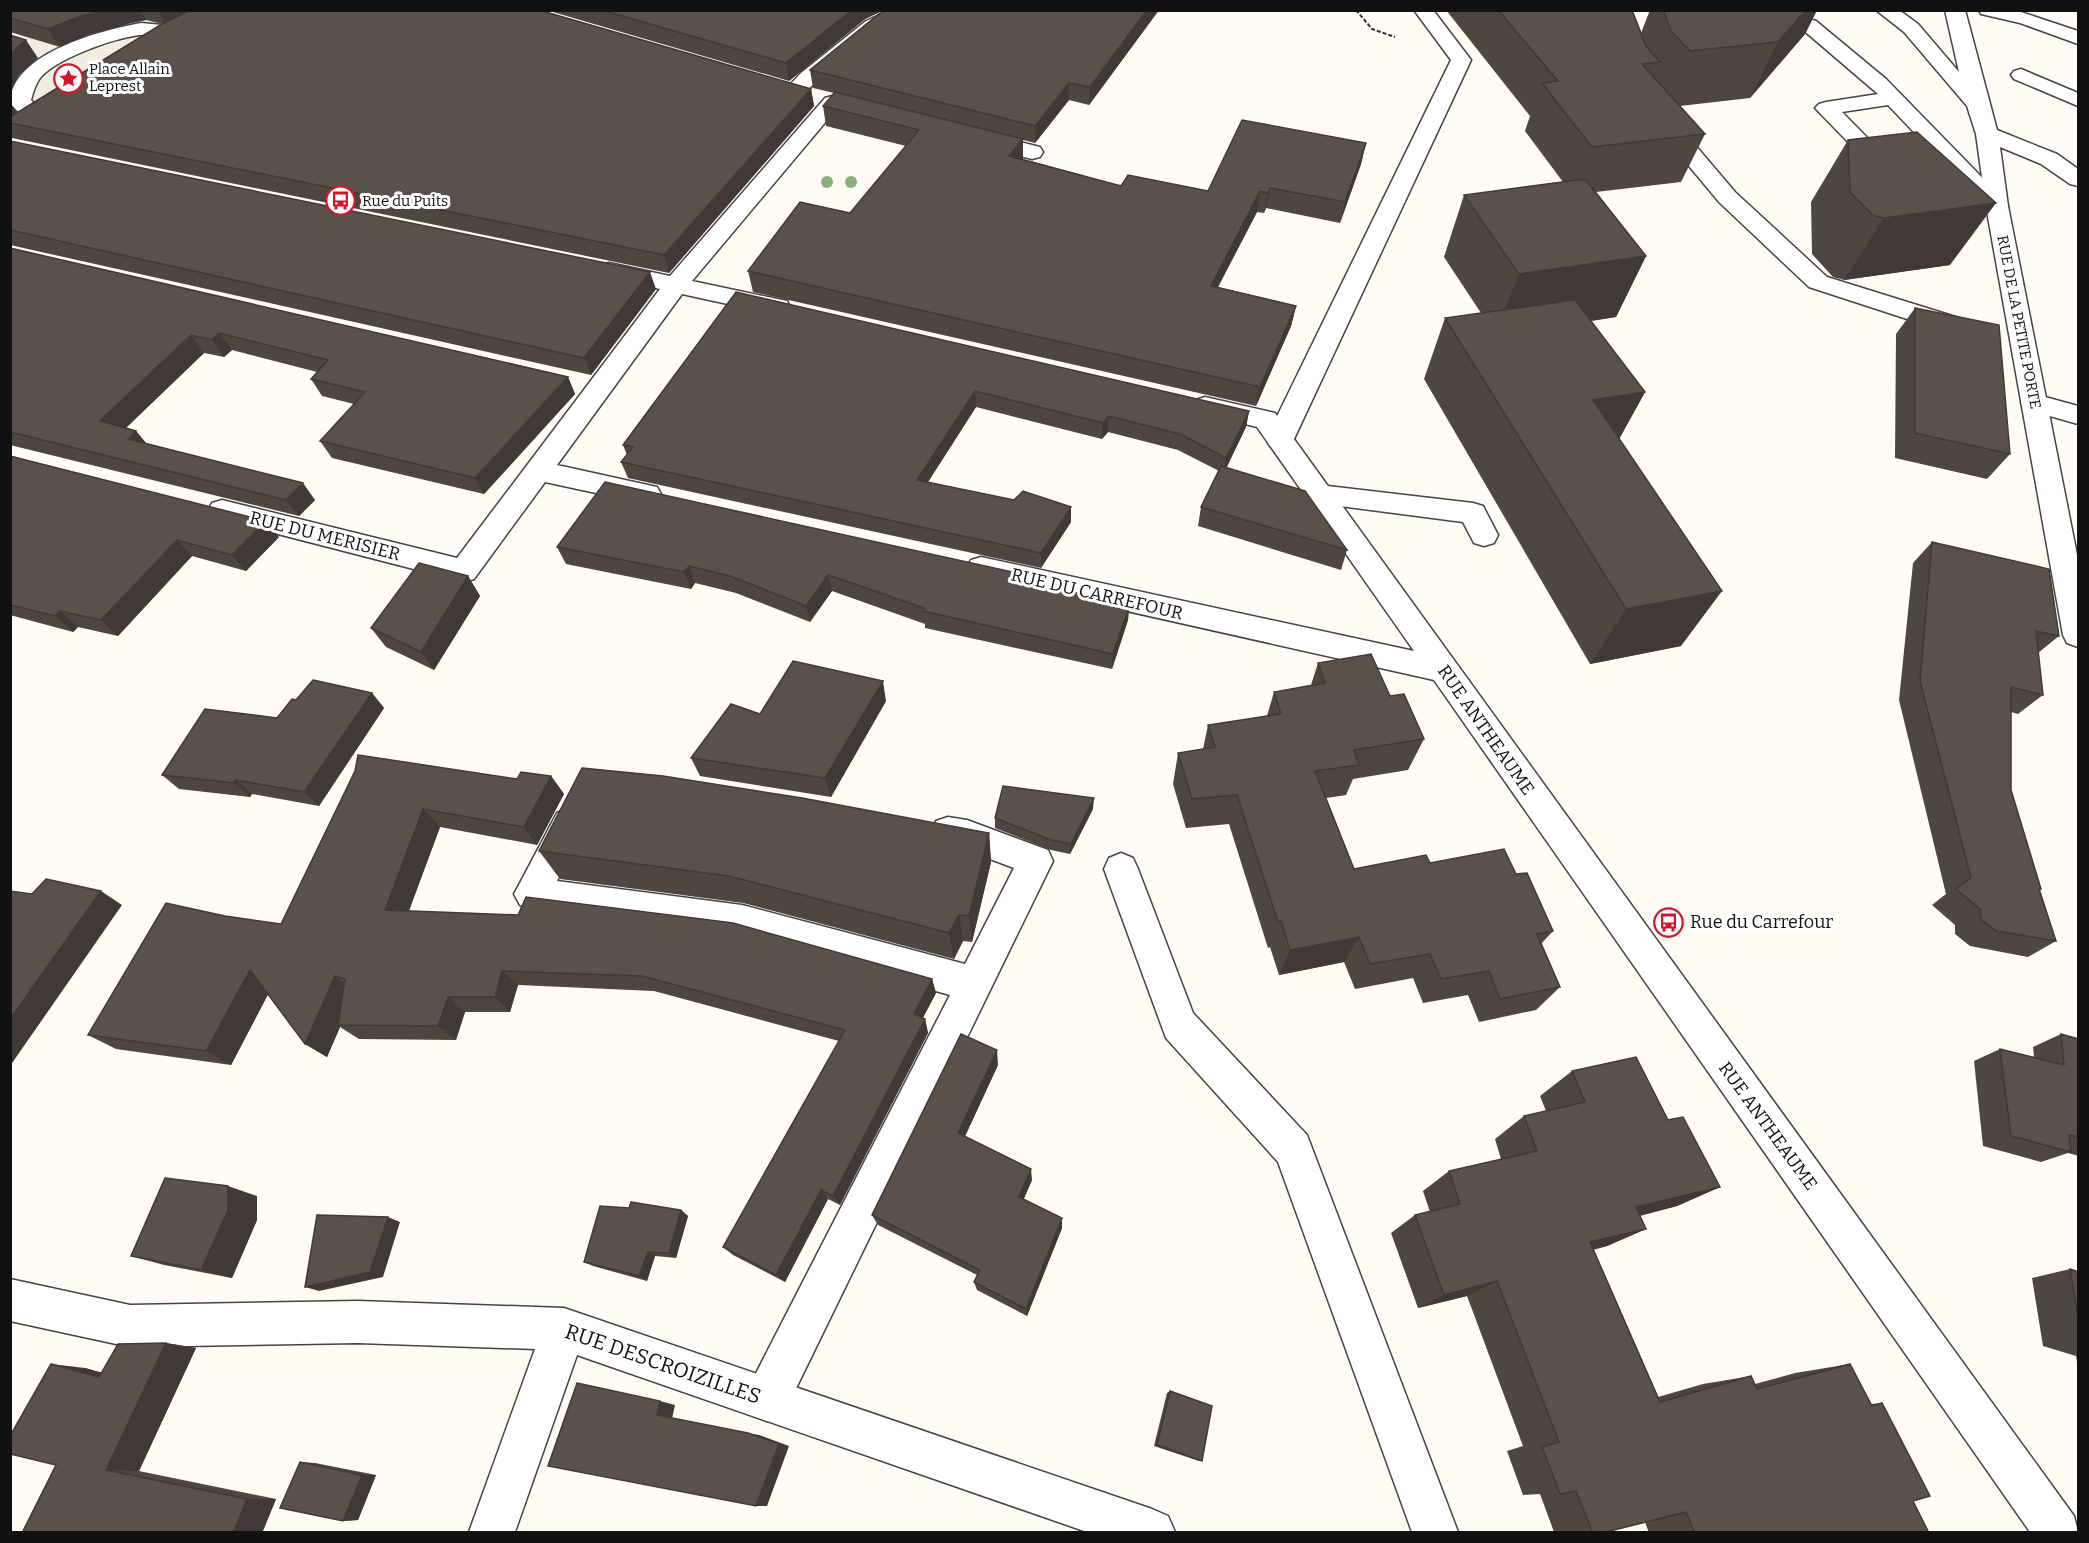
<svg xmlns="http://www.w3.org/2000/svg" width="2089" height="1543" font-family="Bitter,serif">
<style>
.plaza{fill:#f2ede0}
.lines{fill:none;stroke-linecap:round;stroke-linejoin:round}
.service-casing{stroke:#444;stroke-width:3}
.minor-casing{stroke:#444;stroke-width:3}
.path{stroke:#333;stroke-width:2;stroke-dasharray:4 2;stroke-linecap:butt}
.service{fill:#fff;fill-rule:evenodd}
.minor{fill:#fff;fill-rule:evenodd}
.tree{fill:#8db07b}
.wall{fill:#4e4641}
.shaded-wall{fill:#403935}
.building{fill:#5b514c;stroke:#403935;stroke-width:1.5}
.labels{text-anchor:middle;stroke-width:6;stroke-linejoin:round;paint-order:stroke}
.far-poi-label{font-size:15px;fill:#111;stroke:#fff;text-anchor:start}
.far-street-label{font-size:15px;fill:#111;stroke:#fff}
.street-label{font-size:18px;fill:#111;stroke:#fff}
.poi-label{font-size:18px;fill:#111;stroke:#fff;text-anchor:start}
.near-street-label{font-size:21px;fill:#111;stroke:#fff}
</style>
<rect width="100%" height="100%" fill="#fffcf5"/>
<path class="plaza" d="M215,11L11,134V50L31,35Z"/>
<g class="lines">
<defs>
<path id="service" d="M1414,10H1433L1471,60L1294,439L1290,446L1280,448L1270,446L1266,439L1451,60Z
M1979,10H2015L2078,31V44L2020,23L1981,14Z
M1809,19L1816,21L1886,79L2005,201L2008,206L2005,211L1997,213L1989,211L1888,105L1842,112L1899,170L1896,175L1888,177L1880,175L1815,108L1819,104L1826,102L1878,94L1802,29L1799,25L1802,21Z
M2034,394L2078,406V424L2025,409L2021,403L2025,397Z
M1319,485L1473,503L1483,506L1498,535L1494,543L1484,546L1474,543L1463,522L1309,502L1305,495L1309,488Z
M569,808L581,813L586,823L557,881L742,905L965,964L1014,868L966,850L936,843L931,832L936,821L948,817L967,820L1048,850L1053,861L783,1415L767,1421L751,1415L745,1399L751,1383L950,995L742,937L532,910L520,905L514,894L520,883L557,813Z
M1121,853L1133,858L1138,869L1193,1013L1307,1135L1458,1532H1412L1278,1162L1166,1038L1104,869L1109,858Z"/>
<path id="minor" d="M891,10H918L916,14L880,29L802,94L795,96L788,94L785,90L801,73L866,21Z
M1876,10H1899L1918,24L1959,72L1945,10H1965L1997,130L2057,154L2078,169V186L2070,184L2041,164L2000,147L2008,206L2078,560V647L2067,643L2063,635L1986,206L1976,134L1967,106L1904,32Z
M141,23L162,25L174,35L171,39C159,42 152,34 140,35C114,38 57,58 40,78C36,84 33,92 31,100L45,114L42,119C27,122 19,113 10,103C11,53 102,30 141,23Z
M2021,69L2078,93V106L2014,79L2011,75L2014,71Z
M832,96L839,98L843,102L839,106L692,281L787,301L790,307L787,313L778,315L682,294L557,465L657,487L661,494L657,501L647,504L545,482L474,579L464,582L212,517L208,510L212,503L222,500L457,558L660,289L600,275L597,270L600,265L609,263L670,276L825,98Z
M1665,118L1673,119L1735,192L1827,277L1962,319L1966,325L1962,331L1953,333L1944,331L1809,287L1719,202L1654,124L1657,119Z
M980,132L1040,147L1043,152L1040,157L1032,159L972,144L969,139L972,134Z
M1205,397L1275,413L2074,1516L2078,1532H2030L1434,680L971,576L966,568L971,560L981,557L1414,651L1257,427L1196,412L1192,406L1196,400Z
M10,1279L130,1305L358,1301L564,1308L1152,1509L1168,1516L1175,1532H1087L577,1355L515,1532H469L535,1349L358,1343L130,1347L10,1321Z"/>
</defs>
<use href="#service" class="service-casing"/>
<use href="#minor" class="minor-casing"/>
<path class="path" d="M1356,10L1372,29L1395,37"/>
<use href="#service" class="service"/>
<use href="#minor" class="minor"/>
</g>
<g class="tree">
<circle cx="827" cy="182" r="6"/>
<circle cx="851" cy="182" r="6"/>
</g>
<path class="wall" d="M10,10H539L811,89L814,106L669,273L12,138L10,136V104L17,113L162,24L146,20L131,23L87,35L60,47L10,32Z
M546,10H884L865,19L789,81Z
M1159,10L1089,105L1069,100L1035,143L1023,140V159L1121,186L1208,191L1366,143L1361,164L1340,223L1266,208L1264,213L1257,212L1218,287L1296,306L1291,326L1256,406L753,292L748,271L850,213L906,146L826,126L823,106L834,93L813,88L810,70Z
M1446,10H1632L1641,33L1650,10H1817L1805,34L1750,98L1680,106L1705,134L1681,182L1596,192L1646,256L1616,317L1591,321L1645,392L1619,439L1681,646L1590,664L1424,379L1445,318L1481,313L1444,257L1464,195L1563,182L1525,131L1530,116Z
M1848,140L1950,265L1844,280L1833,277L1812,254L1811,202Z
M10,141L656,289L591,375L10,245Z
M10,248L568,377L575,394L484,494L332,458L320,441L354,404L322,396L311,379L317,372L232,350L224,357L204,353L126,428L136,431L147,444L315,500L299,516L10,445Z
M736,292L1249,411L1246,427L1226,468L1347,550L1341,570L1198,526L1201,507L1219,471L1178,450L1108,432L1102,439L976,407L928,482L1014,500L1071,507V522L1041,568L628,478L621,462L627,455L623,445Z
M1915,308L2010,454L1987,479L1895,458L1896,334Z
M10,456L279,537L246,571L192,556L118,636L78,627L73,632L10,615Z
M1932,542L2059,636L2038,653L2043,695L2018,714L2011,712V790L2041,889L2040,890L2056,941L2028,957L1970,946L1955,934V925L1932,905L1946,894L1899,700L1913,563Z
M557,547L1026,575V582L1128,620L1112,669L925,628V624L832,591L810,622L736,593L695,583L691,589L566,564Z
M468,576L480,596L434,670L386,647L371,628Z
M1318,663L1390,696L1424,739L1408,770L1353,779L1346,795L1326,798L1354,869L1430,863L1516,874L1553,931L1541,944L1560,987L1536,1010L1479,1022L1468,995L1423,1003L1413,978L1355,989L1344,962L1279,975L1270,947L1268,948L1229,824L1186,828L1173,784L1178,753L1203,749L1208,725L1267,716L1274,692L1311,685Z
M372,693L384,708L319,806L252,794L250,797L179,789L162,775L277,718L296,700Z
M886,701L831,797L700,776L691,758L760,714Z
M355,771L517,779L551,776L564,794L537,845L440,827L409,911L932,979L936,993L923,1018L925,1019L928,1033L840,1205L828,1199L785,1282L733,1255L723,1247L839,1041L654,991L518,985L510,1012H465L456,1040L359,1039L340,1027L327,1057L305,1044L268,994L231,1065L116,1049L88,1035L225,916L281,924Z
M1093,809L1070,854L1051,850L995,828V818Z
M989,833L991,862L972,942L963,941L954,959L743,903L560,879L539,851Z
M2061,1034L2079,1039V1156L2068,1153L2041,1162L1983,1146L1974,1061L2000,1049L2034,1057L2033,1047Z
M998,1065L965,1136L1032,1180L1023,1199L1062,1218V1228L1027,1316L977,1290L974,1282L977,1275L878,1225L872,1215Z
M1572,1071L1668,1120L1720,1187L1677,1206L1640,1216L1646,1229L1607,1246L1593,1250L1658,1397L1703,1384L1751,1376L1755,1384L1795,1373L1850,1364L1871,1404L1882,1403L1913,1501L1929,1533H1649L1645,1522L1602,1533L1554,1532L1540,1494L1523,1495L1507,1451L1523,1446L1467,1296L1418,1308L1391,1233L1415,1215L1430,1212L1423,1191L1449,1171L1501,1159L1495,1139L1524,1116L1546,1111L1540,1096Z
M257,1196V1220L232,1278L164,1265L131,1256Z
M681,1210L688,1216L676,1258L655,1256L647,1281L593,1266L584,1262Z
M2070,1269L2079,1272V1373L2076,1356L2043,1346L2032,1278Z
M166,1343L196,1348L139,1471L276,1499L262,1533L56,1465L85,1368L102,1373Z
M1170,1391L1202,1461H1199L1154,1446L1167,1393Z
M300,1462L315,1463L376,1475L358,1520L343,1521Z"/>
<path class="shaded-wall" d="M102,10H140L146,20L131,23L87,35L60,47L48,29L76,18Z
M157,10H195L166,25Z
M852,10H884L865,19L789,81L786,63Z
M1147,10H1159L1089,105L1090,87Z
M1806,10H1817L1805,34L1750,98L1778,42Z
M26,40L38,58L19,75L10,92V54Z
M1069,83V100L1035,143V126Z
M811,89L814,106L669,273L664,255Z
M10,104L17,113L10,118Z
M1023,139V159L1010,176L1009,156Z
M1366,143L1361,164L1340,223L1345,202Z
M1270,188L1266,208L1264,213L1268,193Z
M1260,191L1257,212L1208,306L1211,286Z
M1996,203L1950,265L1844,280L1884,218Z
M1646,256L1616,317L1495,335L1519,274Z
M650,272L656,289L591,375L584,358Z
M1296,306L1291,326L1256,406L1260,387Z
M219,333L232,350L224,357L212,340Z
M191,335L204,353L115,438L100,421Z
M568,377L575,394L484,494L475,478Z
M975,391L976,407L919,496L917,480Z
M1645,392L1612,452L1593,400Z
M1249,411L1246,427L1224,473L1226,458Z
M1109,416L1108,432L1102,439L1103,423Z
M136,431L150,448L128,439Z
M303,483L315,500L299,516L286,500Z
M1071,507V522L1041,568V553Z
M266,521L279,537L246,571L232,555Z
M177,540L192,556L118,636L101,620Z
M689,566L695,583L691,589L684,572Z
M828,575L832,591L810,622L806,606Z
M468,576L480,596L434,670L421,652Z
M1722,591L1681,646L1590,664L1626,609Z
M1130,604L1128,620L1112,669L1113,654Z
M60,611L78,627L73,632L55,616Z
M883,681L886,701L831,797L825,778Z
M372,693L384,708L319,806L304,792Z
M551,776L564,794L537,845L524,827Z
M236,780L252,794L250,797L234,783Z
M1094,798L1093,809L1070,854L1071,844Z
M423,809L440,827L403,926L385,910Z
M989,833L991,862L972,942L969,916Z
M101,891L122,905L10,1066V1019Z
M959,915L963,941L954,959L949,933Z
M1359,937L1344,962L1279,975L1290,950Z
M250,970L273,985L231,1065L206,1051Z
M502,971L518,985L510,1012L495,997Z
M335,976L356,991L338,1025L340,1027L327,1057L305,1044Z
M932,979L936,993L917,1028L914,1014Z
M448,997L465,1012L456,1040L438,1026Z
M925,1019L928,1033L840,1205L833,1196Z
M997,1050L998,1065L961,1145L958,1133Z
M1031,1169L1032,1180L1020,1208L1019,1197Z
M228,1186L257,1196V1220L232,1278L201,1270Z
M1720,1187L1677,1206L1598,1226L1636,1207Z
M821,1190L828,1199L785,1282L776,1275Z
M681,1210L688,1216L676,1258L669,1253Z
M388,1217L400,1222L383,1277L319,1291L305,1287Z
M1062,1218V1228L1027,1316L1026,1309Z
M1646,1229L1607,1246L1555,1259L1590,1242Z
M648,1252L655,1256L647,1281L639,1276Z
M1497,1281L1467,1296L1418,1308L1444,1295Z
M166,1343L196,1348L139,1471L106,1470Z
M51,1364L85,1368L132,1381L99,1377Z
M660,1401L675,1405L672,1419L657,1415Z
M748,1433L759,1435L789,1446L767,1506H756Z
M362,1475H376L358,1520L343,1521Z
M247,1499H276L262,1533H233Z"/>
<path class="building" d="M10,10H102L76,18L48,29L10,18Z
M191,10H539L811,89L664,255L10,123V117L162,24Z
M601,10H852L786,63Z
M887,10H1147L1090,87L1069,83L1035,126L810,70L879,14Z
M1498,10H1632L1646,46L1660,62L1642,64L1705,134L1592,147L1542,83L1558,81Z
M1663,10H1806L1778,42L1690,51L1671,31Z
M10,35L26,40L10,54Z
M835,92L1023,139L1009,156L1121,186L1128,175L1208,191L1242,120L1366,143L1345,202L1270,188L1268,193L1260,191L1211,286L1296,306L1260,387L748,271L800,202L850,213L919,130L823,106Z
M1917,132L1996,203L1884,218L1873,215L1850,192L1848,140Z
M10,141L650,272L584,358L10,230Z
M1585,179L1646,256L1519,274L1464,195Z
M10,248L568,377L475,478L320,441L365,392L311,379L328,360L219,333L212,340L191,335L100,421L136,431L128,439L303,483L286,500L10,432Z
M736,292L1249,411L1226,458L1180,434L1109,416L1103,423L975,391L917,480L1014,500L1023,491L1071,507L1041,553L621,462L633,447L623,445Z
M1575,300L1645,392L1593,400L1722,591L1626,609L1445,318Z
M1915,308L1999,325L2010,454L1915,433Z
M10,456L266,521L232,555L177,540L101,620L60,611L55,616L10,605Z
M1221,466L1305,491L1347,550L1201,507Z
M605,482L1026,575L1022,581L1130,604L1113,654L923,611L924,608L828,575L806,606L730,576L689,566L684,572L557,547Z
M1932,542L2049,569L2059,636L2036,631L2043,695L2011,687V790L2041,889H2039L2056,941L1996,931L1981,919L1980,909L1956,889L1971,878L1920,681Z
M419,563L468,576L421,652L371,628Z
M1371,654L1390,696L1404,694L1424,739L1354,750L1359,765L1315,771L1354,869L1426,855L1430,863L1504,849L1516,874L1527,873L1553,931L1537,934L1560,987L1500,999L1489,971L1441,979L1430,954L1370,964L1359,937L1290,950L1281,921L1278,922L1237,795L1192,799L1178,753L1215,747L1208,725L1281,714L1274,692L1325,683L1318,663Z
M793,661L883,681L825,778L691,758L731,704L760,714Z
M313,680L372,693L304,792L236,780L234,783L162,775L205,709L277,718L292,699L296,700Z
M358,755L517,779L521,772L551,776L524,827L423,809L385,910L518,915L526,897L733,923L932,979L914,1014L925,1019L833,1196L821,1190L776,1275L723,1247L845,1030L642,976L502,971L495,997H448L438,1026L338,1025L345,979L335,976L305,1044L250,970L206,1051L88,1035L166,903L225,916L281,924L355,771Z
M582,768L663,776L802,798L989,833L969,916L959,915L949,933L729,876L539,851Z
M1003,786L1094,798L1071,844L1051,840L995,818Z
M46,879L101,891L10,1019V891L32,894Z
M961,1034L997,1050L958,1133L1031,1169L1019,1197L1062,1218L1026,1309L974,1282L980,1270L872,1215Z
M2061,1034L2079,1039V1137L2069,1135L2071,1152L2011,1136L2000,1049L2064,1065Z
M1636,1057L1668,1120L1683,1117L1720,1187L1636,1207L1646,1229L1590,1242L1660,1402L1751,1376L1757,1389L1850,1364L1872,1406L1882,1403L1930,1496L1913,1501L1929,1533H1695L1686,1512L1602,1533H1593L1576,1491L1560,1494L1542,1447L1559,1442L1497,1281L1444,1295L1415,1215L1460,1204L1449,1171L1537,1151L1524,1116L1585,1102L1572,1071Z
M165,1178L228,1186V1210L201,1270L131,1256Z
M631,1202L681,1210L669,1253L648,1252L639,1276L584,1262L600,1206L629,1208Z
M317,1215L388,1217L370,1272L305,1287Z
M2070,1269L2079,1272V1321Z
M166,1343L106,1470L247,1499L233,1533H22L56,1465L10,1454V1436L51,1364L99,1377L118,1344Z
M577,1383L660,1401L657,1415L748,1433L779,1444L756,1506L548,1466Z
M1170,1391L1212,1406L1202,1461L1157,1445Z
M300,1462L362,1475L343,1521L280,1508Z"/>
<defs>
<symbol id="sight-ring" viewBox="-11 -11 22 22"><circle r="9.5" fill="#fff" stroke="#d3172a" stroke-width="1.5"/><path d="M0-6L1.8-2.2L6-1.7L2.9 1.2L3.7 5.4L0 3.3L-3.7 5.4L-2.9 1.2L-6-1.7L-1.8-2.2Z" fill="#d3172a"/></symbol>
<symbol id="bus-ring" viewBox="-11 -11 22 22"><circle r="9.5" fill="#fff" stroke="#d3172a" stroke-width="1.5"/><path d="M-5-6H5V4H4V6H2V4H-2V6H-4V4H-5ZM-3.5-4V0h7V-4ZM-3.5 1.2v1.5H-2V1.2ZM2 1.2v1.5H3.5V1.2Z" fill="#d3172a"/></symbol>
</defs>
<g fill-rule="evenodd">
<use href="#sight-ring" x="52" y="62" width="33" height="33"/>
<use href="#bus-ring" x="324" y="184" width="33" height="33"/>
<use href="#bus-ring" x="1652" y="906" width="33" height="33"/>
</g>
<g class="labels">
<g class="far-poi-label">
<text x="89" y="74">Place Allain<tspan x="89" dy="17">Leprest</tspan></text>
<text x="362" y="206">Rue du Puits</text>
</g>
<g class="far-street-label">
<text transform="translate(2019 322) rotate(79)" y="5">RUE DE LA PETITE PORTE</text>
</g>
<g class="street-label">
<text transform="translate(325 536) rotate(14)" y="6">RUE DU MERISIER</text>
<text transform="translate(1097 594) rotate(13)" y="6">RUE DU CARREFOUR</text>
<text transform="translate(1486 730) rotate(55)" y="6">RUE ANTHEAUME</text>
<text transform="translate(1768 1126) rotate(54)" y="6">RUE ANTHEAUME</text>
</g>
<g class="poi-label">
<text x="1690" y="928">Rue du Carrefour</text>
</g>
<g class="near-street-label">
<text transform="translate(663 1364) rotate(19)" y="7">RUE DESCROIZILLES</text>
</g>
</g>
<rect width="2089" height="1543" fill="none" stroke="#111111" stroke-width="24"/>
</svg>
